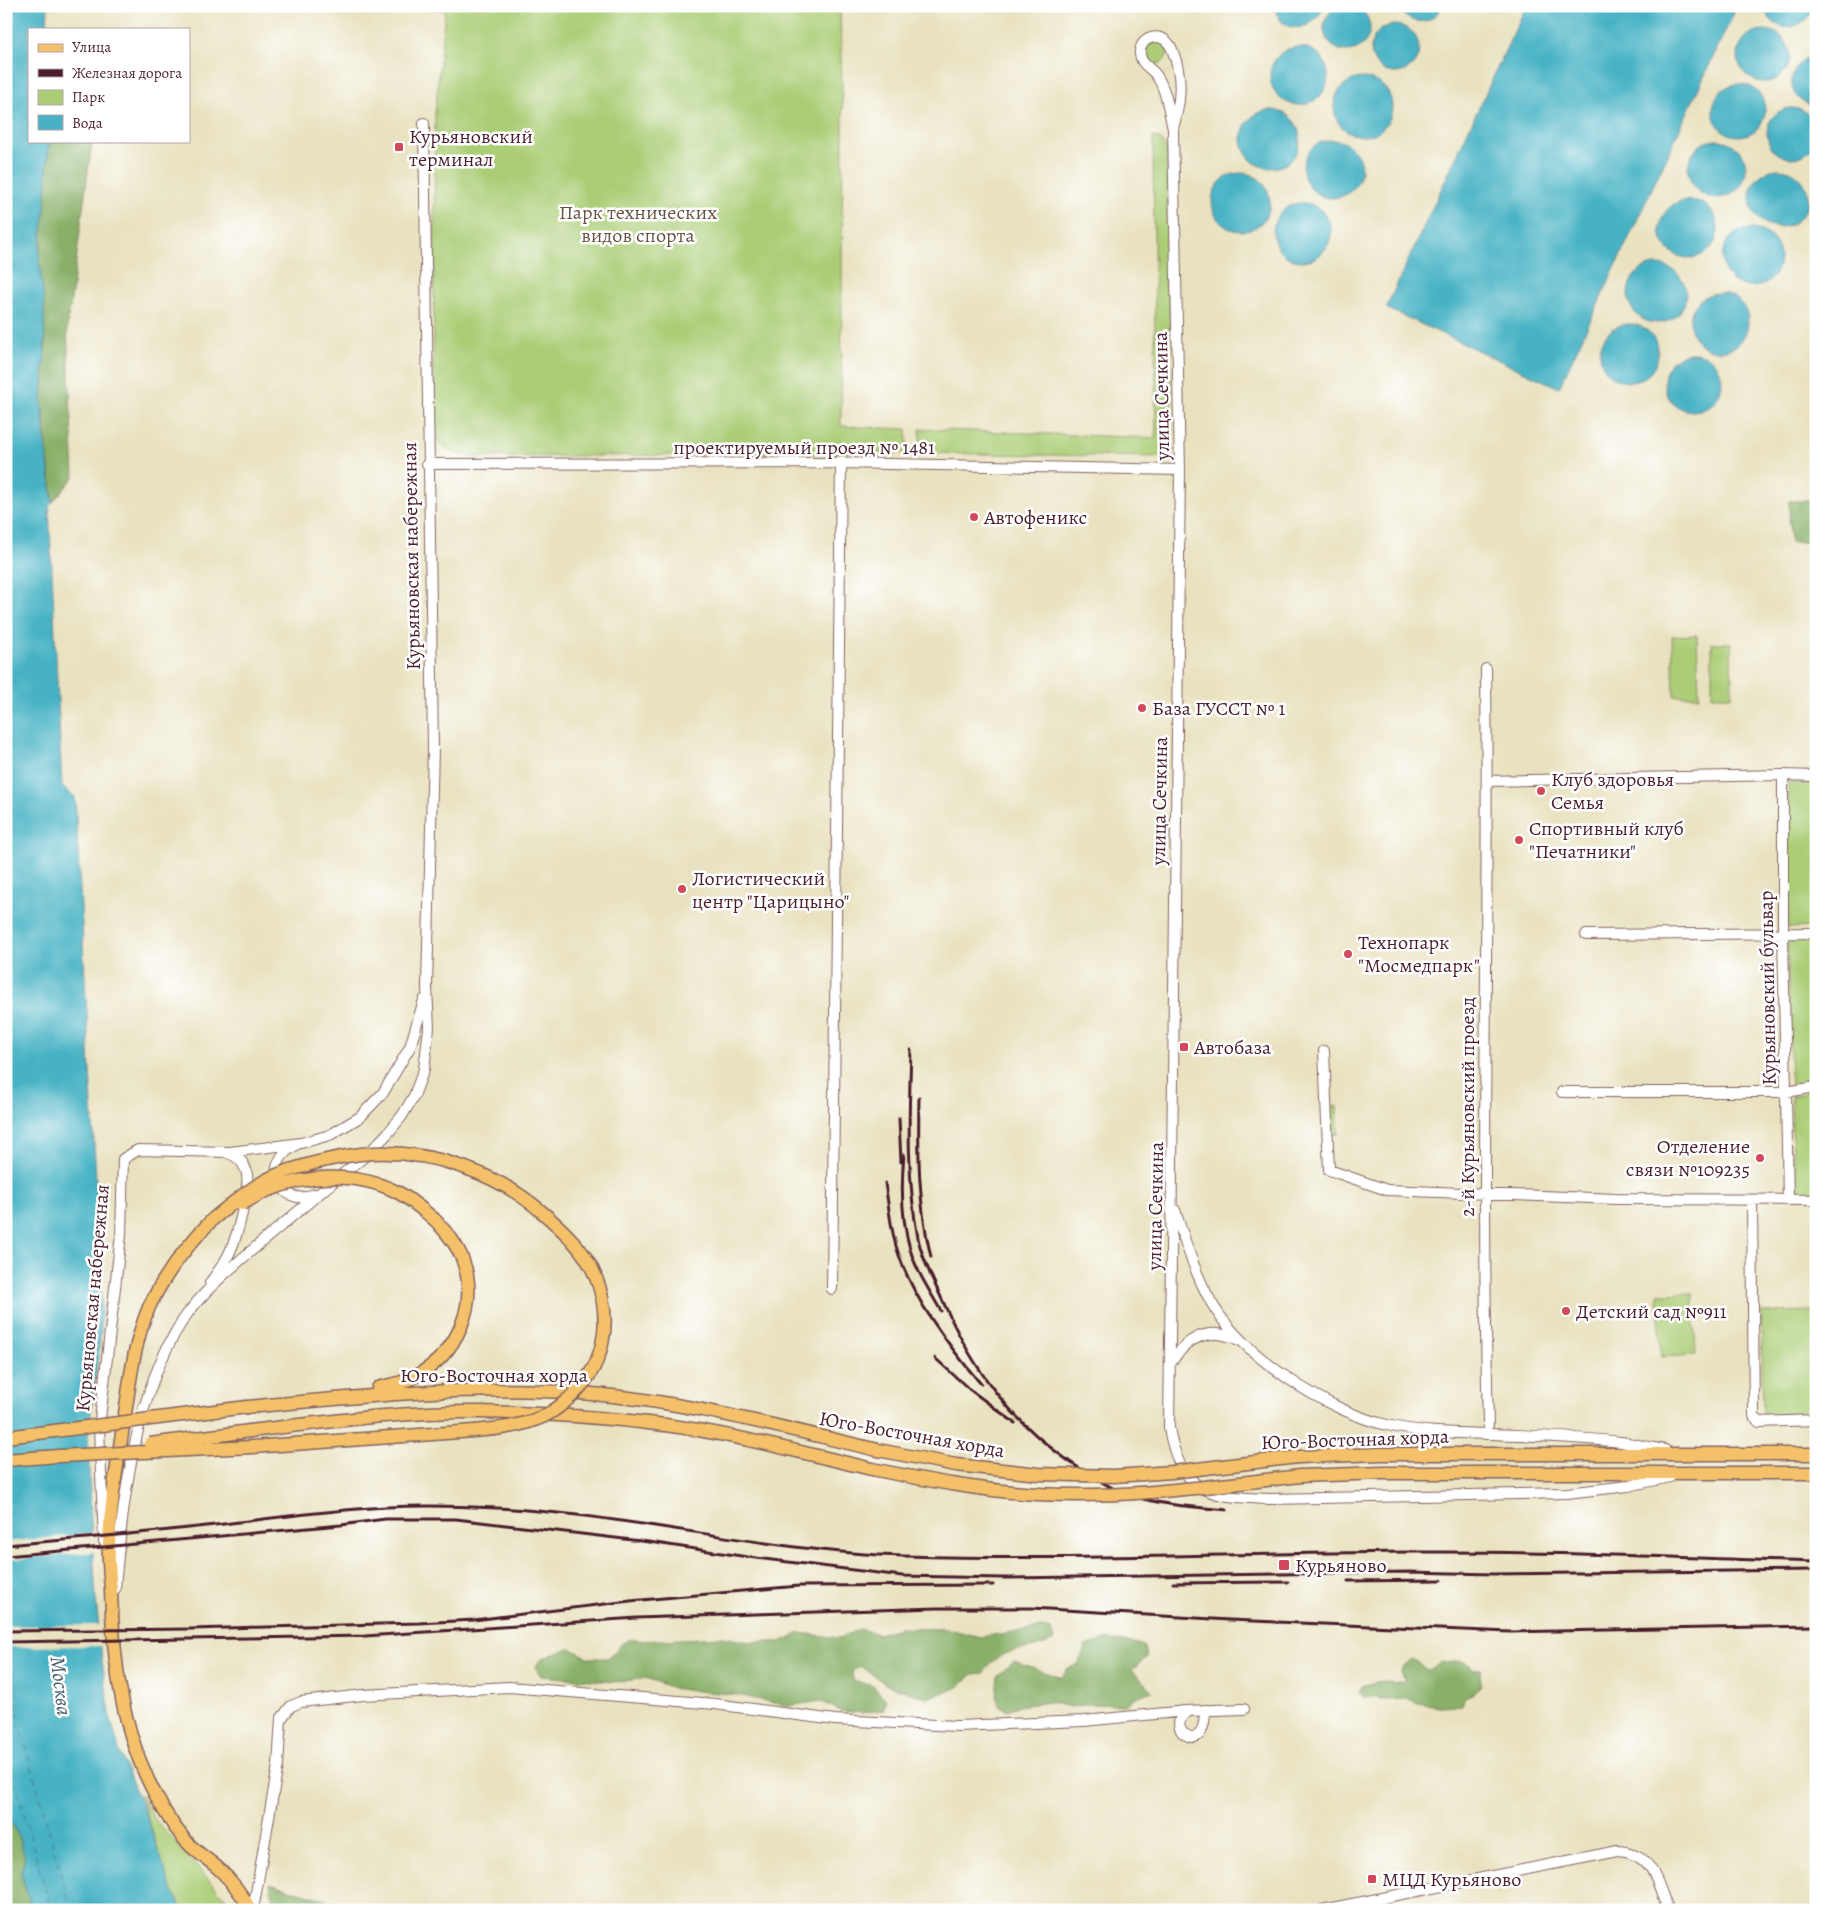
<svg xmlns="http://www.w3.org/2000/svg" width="1822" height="1916" font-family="Alegreya,serif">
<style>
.green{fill:#abcd76;stroke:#7a7650}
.forest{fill:#88b067;stroke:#696849}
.water{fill:#47b2c4;stroke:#486878}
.pier{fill:#e9e2c0}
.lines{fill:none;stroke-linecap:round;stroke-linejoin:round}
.ferry{stroke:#496170;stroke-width:1;stroke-dasharray:6 5;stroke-linecap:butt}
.minor-casing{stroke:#82635f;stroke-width:12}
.major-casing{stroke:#82635f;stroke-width:15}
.minor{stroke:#fff;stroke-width:10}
.major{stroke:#f4c16a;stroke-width:12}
.rail{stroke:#4a1f2b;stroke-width:3}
.major-bridge-casing{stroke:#82635f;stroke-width:15;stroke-linecap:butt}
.major-bridge{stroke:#f4c16a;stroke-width:12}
.poi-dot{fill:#d1495b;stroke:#fff;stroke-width:2}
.labels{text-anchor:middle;stroke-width:5;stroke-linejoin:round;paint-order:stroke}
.poi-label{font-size:20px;fill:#4a1f2b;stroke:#fff;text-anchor:start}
.park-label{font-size:20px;fill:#675342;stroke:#fff}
.street-label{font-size:20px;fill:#4a1f2b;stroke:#fff}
.water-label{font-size:21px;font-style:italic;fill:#496170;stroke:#fff}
</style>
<rect width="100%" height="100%" fill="#fff"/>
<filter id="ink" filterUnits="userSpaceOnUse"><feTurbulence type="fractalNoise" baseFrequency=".02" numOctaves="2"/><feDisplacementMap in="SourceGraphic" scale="10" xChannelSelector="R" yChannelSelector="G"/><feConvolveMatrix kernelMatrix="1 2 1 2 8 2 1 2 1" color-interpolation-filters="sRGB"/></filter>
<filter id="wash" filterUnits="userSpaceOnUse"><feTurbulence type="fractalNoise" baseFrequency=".0096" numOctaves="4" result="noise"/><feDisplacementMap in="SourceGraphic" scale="20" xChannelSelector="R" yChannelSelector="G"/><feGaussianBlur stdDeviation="1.12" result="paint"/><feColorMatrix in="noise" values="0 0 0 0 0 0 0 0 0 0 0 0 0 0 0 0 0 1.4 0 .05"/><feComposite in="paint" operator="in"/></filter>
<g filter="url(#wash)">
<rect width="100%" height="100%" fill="#e9e2c0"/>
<path class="green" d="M383,6H840L843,126L841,426L907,429V453L471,457C448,451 439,452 433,426L435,114L445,10Z
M1145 53a11 11 0 1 1 22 0a11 11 0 1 1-22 0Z
M1153,137L1161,140L1167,150L1172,452L1165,457L920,453V429L1156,438Z
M1697,635L1699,696H1674L1672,636Z
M1712,643H1731L1732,696H1712Z
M1788,783L1816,784V927L1788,928Z
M1816,937V1082L1791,1086L1787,938Z
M1816,1091V1197H1794L1791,1096Z
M1330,1106H1337L1338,1134L1331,1135Z
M1693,1293L1696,1355L1661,1357L1658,1294Z
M1816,1311V1414L1763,1415L1761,1312Z
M140,1795L156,1821L236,1910H182L170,1885Z"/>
<path class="forest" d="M49,141H92L67,329L74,477L53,502L42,400L45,346L39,257L45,209Z
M1789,501H1816V542H1790Z
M899,1628L949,1629L980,1637L1041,1628L1051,1630L1054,1640C1029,1654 999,1644 984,1673L973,1674L957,1688L927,1698L887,1685L860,1666L852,1671L853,1680L873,1686L887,1700L883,1710L862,1713L841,1711L820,1701L789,1706L738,1695L676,1689L646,1678L616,1682L552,1677L541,1676L535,1667L541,1659L570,1648L589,1658H609C621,1645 624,1636 643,1641L721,1637L750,1642H780L800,1633L840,1638L859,1629L879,1634Z
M1107,1639C1120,1644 1133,1640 1145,1647L1147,1657L1132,1670L1152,1691L1134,1698L1125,1705L1090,1704L1070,1707L1049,1702L1017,1706L1008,1710L1000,1706L996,1696L998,1675L1014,1662L1062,1678L1067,1669L1078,1664L1086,1646Z
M1411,1659C1427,1666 1421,1678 1441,1662C1457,1665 1460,1655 1474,1669H1480L1481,1685L1474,1692L1465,1696L1462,1705L1440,1706L1418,1703L1408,1699L1382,1700L1375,1696L1365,1697L1359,1693L1362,1686C1369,1684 1375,1682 1382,1681C1390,1681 1397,1685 1405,1680L1401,1671L1403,1666Z
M6,1814L18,1835L25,1857L21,1873L30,1904L36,1910H6Z
M270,1883L326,1900L368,1910H274Z"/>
<path class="water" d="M1324 28a23 23 0 1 1 46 0a23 23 0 1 1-46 0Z
M6,6H48L47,29H29V141H49L45,209L39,257L44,302L45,346L42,400L45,440L53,502L49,506L62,787L75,797L101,1269V1332L88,1436L91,1520L96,1598L102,1661L111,1720L120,1753L147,1818L170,1885L182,1910H36L30,1904L21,1873L25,1857L18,1835L6,1814Z
M1275,6H1323V7C1314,34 1278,35 1275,6Z
M1397,6H1441C1433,28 1406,25 1397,6Z
M1526,6H1737L1559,388L1386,308Z
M1764,6H1814C1805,33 1771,36 1764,6Z
M1371 49a24 24 0 1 1 48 0a24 24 0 1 1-48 0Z
M1738 56a26 26 0 1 1 52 0a26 26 0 1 1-52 0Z
M1270 76a29 29 0 1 1 58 0a29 29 0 1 1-58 0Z
M1811,56H1816V107C1785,101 1784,69 1811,56Z
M1334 107a29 29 0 1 1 58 0a29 29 0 1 1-58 0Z
M1713 110a26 26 0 1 1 52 0a26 26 0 1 1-52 0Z
M1767 133a25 25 0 1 1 50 0a25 25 0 1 1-50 0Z
M1242 139a29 29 0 1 1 58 0a29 29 0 1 1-58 0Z
M1688 169a29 29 0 1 1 58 0a29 29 0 1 1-58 0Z
M1303 169a29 29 0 1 1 58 0a29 29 0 1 1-58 0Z
M1750 198a29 29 0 1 1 58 0a29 29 0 1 1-58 0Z
M1212 202a29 29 0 1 1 58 0a29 29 0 1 1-58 0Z
M1660 229a29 29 0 1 1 58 0a29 29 0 1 1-58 0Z
M1273 232a29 29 0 1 1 58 0a29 29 0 1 1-58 0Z
M1722 258a29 29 0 1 1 58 0a29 29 0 1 1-58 0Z
M1628 294a29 29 0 1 1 58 0a29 29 0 1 1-58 0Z
M1690 322a29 29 0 1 1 58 0a29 29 0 1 1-58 0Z
M1600 353a29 29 0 1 1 58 0a29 29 0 1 1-58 0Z
M1664 382a29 29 0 1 1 58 0a29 29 0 1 1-58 0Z"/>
<path class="pier" d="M94,1533L95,1552L6,1560V1542Z
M101,1625L103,1646L6,1647V1626Z"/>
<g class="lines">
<path class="ferry" d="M6,1614L20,1726L71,1910
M6,1749L51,1910"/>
</g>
</g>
<g filter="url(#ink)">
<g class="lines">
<defs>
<path id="minor" d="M1173,129C1179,106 1183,85 1176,61C1174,55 1173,49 1169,44C1159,31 1139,38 1140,54C1141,66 1153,68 1158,78C1167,93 1169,112 1173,129L1180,470L1169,1428C1181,1494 1209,1497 1270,1499L1567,1493L1628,1486L1670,1477
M427,464L841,463L1180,470
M1486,669C1489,921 1481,1173 1488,1425
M1783,775V934L1788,1200
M1487,781L1783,775L1816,776
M1586,935L1816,933
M1324,1051L1329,1170L1387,1190L1617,1199L1816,1200
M1562,1092H1786L1816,1087
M296,1145C257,1165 284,1210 314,1194
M1752,1200L1754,1416L1759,1422L1816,1420
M1175,1210C1185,1242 1195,1273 1211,1302C1241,1355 1328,1412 1387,1425C1421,1433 1457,1433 1492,1434C1535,1436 1578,1437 1621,1442C1636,1444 1651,1448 1665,1450
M210,1283C217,1273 224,1264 229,1254C235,1241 239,1227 242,1213C248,1191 256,1159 224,1152
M832,1289L841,463
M1170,1364C1187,1337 1209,1326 1239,1340
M104,1541L99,1428L121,1235L123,1159L138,1150L230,1152L301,1143L330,1135L360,1117L383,1093L410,1047L424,1000
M115,1589C122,1502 135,1393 183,1320C204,1289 236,1264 264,1240C299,1211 333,1181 369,1153L388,1133L402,1116L414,1096L424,1069L429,1028L427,987L433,748L424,123
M1190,1711C1180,1715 1176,1723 1182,1732C1201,1748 1205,1724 1205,1710
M253,1910L278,1765L281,1719L291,1706L301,1702L363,1695L509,1687L715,1704L835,1720L957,1726L1084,1721L1186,1711L1244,1709
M1322,1910L1618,1851C1653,1853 1657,1882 1668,1910"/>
<path id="major" d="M213,1219C187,1245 166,1272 150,1305C134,1340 130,1382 124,1420C118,1461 110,1503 109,1545C108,1560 110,1575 111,1590C113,1655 120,1720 148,1780C158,1801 171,1824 186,1841C196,1853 210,1860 221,1871C233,1882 242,1895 251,1910
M378,1388C390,1385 403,1383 414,1377C457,1355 480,1304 462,1258C456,1243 446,1232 435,1220
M247,1407C362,1396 476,1384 592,1394C689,1402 783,1428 878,1450
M250,1431C326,1422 403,1411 480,1412C541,1413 604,1417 665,1425C734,1434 803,1453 872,1469
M252,1447L474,1431
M1298,1457L1381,1454H1816
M6,1460L59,1456
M1300,1476L1383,1473H1816"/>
</defs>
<use href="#minor" class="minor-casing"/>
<use href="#major" class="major-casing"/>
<use href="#minor" class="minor"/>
<use href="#major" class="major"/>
<path class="rail" d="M911,1050C909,1112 906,1176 918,1238C922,1260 937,1288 946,1308C975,1372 1012,1422 1070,1462C1087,1474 1106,1486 1126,1494C1158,1505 1193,1507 1227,1510
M919,1098C918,1152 918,1204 931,1257
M899,1118L901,1162
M904,1154C901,1186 901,1218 910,1249C916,1271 930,1291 941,1311
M885,1183C889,1208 891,1234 900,1258C915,1301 951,1349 981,1384
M935,1358L969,1389L1015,1423
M6,1545C76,1539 146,1533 215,1525C272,1518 330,1510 387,1507C424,1505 460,1506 497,1508C634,1515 767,1552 904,1556C1074,1561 1244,1553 1415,1552C1548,1551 1682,1558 1816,1562
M6,1556L341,1525L385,1519H456L649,1542L748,1557L902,1576L1003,1578L1409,1572L1493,1574L1816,1570
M1348,1581L1441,1580
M1173,1583L1288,1582
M6,1631L190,1629L419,1623L474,1620L630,1601L799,1586L993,1585
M6,1642L365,1636L637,1618L937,1608H1032L1229,1620L1510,1632L1816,1626"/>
<defs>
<path id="major-bridge" d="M242,1204C251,1199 260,1193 269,1190C310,1174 359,1172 399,1193C412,1200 424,1211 435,1220
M213,1219C229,1206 244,1193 261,1183C277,1173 296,1168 314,1163C334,1158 354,1154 374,1153C433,1151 497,1173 542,1212C562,1229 585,1250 595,1275C614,1321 605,1369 566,1401C558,1408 547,1416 537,1419C517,1427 496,1429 474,1431
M6,1437L247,1407
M150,1444L250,1431
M878,1450L956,1465L1039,1474L1114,1476L1172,1472L1298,1457
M59,1456L252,1447
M872,1469C926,1480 982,1491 1038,1494C1125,1499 1213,1486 1300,1476"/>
</defs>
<use href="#major-bridge" class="major-bridge-casing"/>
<use href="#major-bridge" class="major-bridge"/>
</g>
</g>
<g class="poi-dot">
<rect x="394" y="142" width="10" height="10" rx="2.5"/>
<circle cx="974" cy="517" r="5"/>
<circle cx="1142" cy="708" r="5"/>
<circle cx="1541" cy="791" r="5"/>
<circle cx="1519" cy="840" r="5"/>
<circle cx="682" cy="889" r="5"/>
<circle cx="1348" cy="954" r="5"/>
<rect x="1179" y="1042" width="10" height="10" rx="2.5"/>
<circle cx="1760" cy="1158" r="5"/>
<circle cx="1566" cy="1311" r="5"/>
<rect x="1278" y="1559" width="12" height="12" rx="2.5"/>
<rect x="1367" y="1874" width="10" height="10" rx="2.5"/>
</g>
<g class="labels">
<g class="poi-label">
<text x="409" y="143">Курьяновский<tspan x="409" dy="23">терминал</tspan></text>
<text x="984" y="524">Автофеникс</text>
<text x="1152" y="715">База ГУССТ № 1</text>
<text x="1551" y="786">Клуб здоровья<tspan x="1551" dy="23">Семья</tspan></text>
<text x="1529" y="835">Спортивный клуб<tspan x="1529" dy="23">"Печатники"</tspan></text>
<text x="692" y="885">Логистический<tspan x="692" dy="23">центр "Царицыно"</tspan></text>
<text x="1358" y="949">Технопарк<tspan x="1358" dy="23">"Мосмедпарк"</tspan></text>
<text x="1194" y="1054">Автобаза</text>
<text x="1750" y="1153" text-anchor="end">Отделение<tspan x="1750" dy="23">связи №109235</tspan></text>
<text x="1576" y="1318">Детский сад №911</text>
<text x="1295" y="1572">Курьяново</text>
<text x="1382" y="1886">МЦД Курьяново</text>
</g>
<g class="park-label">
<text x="638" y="219">Парк технических<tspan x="638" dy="23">видов спорта</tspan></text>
</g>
<g class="street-label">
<text transform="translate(1161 396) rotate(-91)" y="7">улица Сечкина</text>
<text x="804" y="454">проектируемый проезд № 1481</text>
<text transform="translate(411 556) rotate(-91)" y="7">Курьяновская набережная</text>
<text transform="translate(1159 801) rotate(-89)" y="7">улица Сечкина</text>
<text transform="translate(1767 988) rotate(-91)" y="7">Курьяновский бульвар</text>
<text transform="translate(1467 1107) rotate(-90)" y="7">2-й Курьяновский проезд</text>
<text transform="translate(1155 1206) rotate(-89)" y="7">улица Сечкина</text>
<text transform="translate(92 1298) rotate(-85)" y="7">Курьяновская набережная</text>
<text x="494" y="1382">Юго-Восточная хорда</text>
<text transform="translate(912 1434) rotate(10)" y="7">Юго-Восточная хорда</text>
<text transform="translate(1355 1439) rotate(-2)" y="7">Юго-Восточная хорда</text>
</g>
<g class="water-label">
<text transform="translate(61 1686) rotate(83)" y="7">Москва</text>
</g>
</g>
<rect width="1822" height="1916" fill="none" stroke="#fff" stroke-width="25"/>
<rect x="28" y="28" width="162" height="115" fill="#ffffff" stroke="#b7a5aa"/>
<rect x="38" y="44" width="25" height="8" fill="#f4c16a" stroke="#b7a5aa"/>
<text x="72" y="52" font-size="15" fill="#4a1f2b">Улица</text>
<rect x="38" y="69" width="25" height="8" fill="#4a1f2b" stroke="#b7a5aa"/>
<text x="72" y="78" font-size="15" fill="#4a1f2b">Железная дорога</text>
<rect x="38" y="90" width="25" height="15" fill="#abcd76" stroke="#b7a5aa"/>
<text x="72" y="102" font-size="15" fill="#4a1f2b">Парк</text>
<rect x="38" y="115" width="25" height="15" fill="#47b2c4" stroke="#b7a5aa"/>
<text x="72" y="128" font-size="15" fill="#4a1f2b">Вода</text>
</svg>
